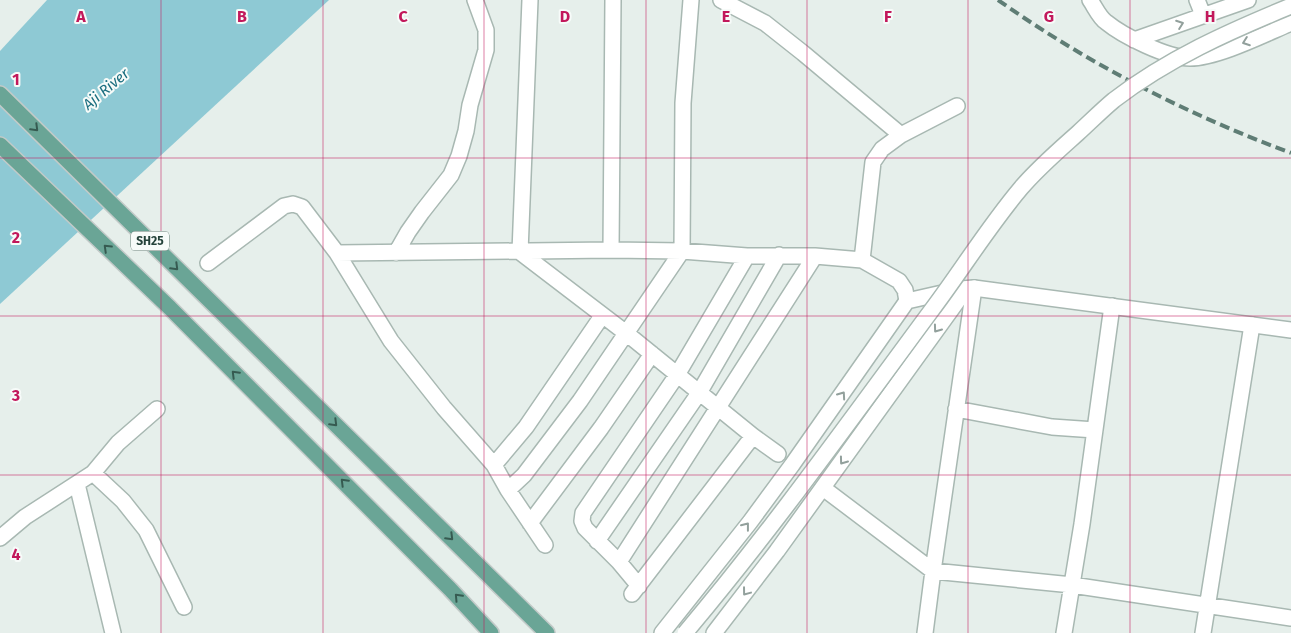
<svg xmlns="http://www.w3.org/2000/svg" width="1291" height="633" font-family="'Fira Sans',sans-serif">
<style>
.water{fill:#8ec9d4}
.lines{fill:none;stroke-linecap:round;stroke-linejoin:round}
.minor-casing{stroke:#a8b8b2;stroke-width:18}
.tertiary-casing{stroke:#a8b8b2;stroke-width:18}
.primary-casing{stroke:#c2cac8;stroke-width:18}
.minor{stroke:#fff;stroke-width:15}
.tertiary{stroke:#fff;stroke-width:15}
.primary{stroke:#6aa596;stroke-width:15}
.rail{stroke:#5f7d75;stroke-width:4;stroke-dasharray:10 5;stroke-linecap:butt}
.tertiary-bridge-casing{stroke:#a8b8b2;stroke-width:18;stroke-linecap:butt}
.tertiary-bridge{stroke:#fff;stroke-width:15}
.oneway{stroke:#92a09c}
.oneway2{stroke:#365b51}
.grid{fill:none;stroke:#c2185b;stroke-width:1;stroke-opacity:0.55}
.labels{text-anchor:middle;stroke-width:4;stroke-linejoin:round;paint-order:stroke}
.shield{fill:#f7fbf9;stroke:#637a73;stroke-width:1}
.shield-label{font-size:12px;font-weight:bold;fill:#24423a}
.water-label{font-size:15px;font-style:italic;fill:#1c6f80;stroke:#f7fbf9}
.grid-label{font-size:16px;text-anchor:middle;font-weight:bold;fill:#c2185b;stroke:#f7fbf9;stroke-width:4;stroke-linejoin:round;paint-order:stroke}
</style>
<rect width="100%" height="100%" fill="#e6efeb"/>
<path class="water" d="M47,0H329L0,304V51Z"/>
<g class="lines">
<defs>
<path id="minor" d="M530,0L520,252L626,333L753,436L778,454
M721,0L765,23L803,53L901,135
M1090,0C1095,7 1099,17 1106,22C1123,36 1167,58 1190,58C1217,58 1265,34 1291,23
M1197,0L1203,15
M1134,40L1248,0
M611,250L613,0
M337,253L391,341L444,408L494,465L508,490L545,545
M396,253L408,232L422,212L451,175L459,156L466,131L470,105L486,50V30L475,0
M862,260L873,162L882,149L901,135L957,106
M208,263L284,206L293,204L302,207L337,253L611,250L682,251L747,256H815L862,260L899,281L905,290L907,301
M956,409L1052,427L1095,430
M494,465L526,427L602,316
M93,473L123,501L146,530L184,607
M77,484L113,633
M823,488L933,571L1072,585L1291,618
M508,490L524,475L580,401L682,251L683,103L691,0
M530,523L601,428L652,354
M0,538L25,517L93,473L118,443L157,409
M597,541L699,393L779,255
M619,562L815,256
M639,586L619,562L585,528L582,521L583,513L677,375L747,256
M632,594L753,436
M925,633L933,571L974,288
M1064,633L1082,524L1112,306
M1203,633L1252,325"/>
<path id="tertiary" d="M662,633L750,522L792,465L907,301L960,289L974,288L1291,330
M714,633L777,551L966,289"/>
<path id="primary" d="M0,94L547,633
M0,145L170,308L450,589L491,633"/>
</defs>
<use href="#minor" class="minor-casing"/>
<use href="#tertiary" class="tertiary-casing"/>
<use href="#primary" class="primary-casing"/>
<use href="#minor" class="minor"/>
<use href="#tertiary" class="tertiary"/>
<use href="#primary" class="primary"/>
<path class="rail" d="M998,0C1089,64 1186,114 1291,153"/>
<defs>
<path id="tertiary-bridge" d="M685,633C772,530 851,419 931,311C962,270 988,227 1021,188C1038,168 1059,150 1078,133C1090,122 1102,110 1114,100C1167,59 1230,31 1291,6"/>
</defs>
<use href="#tertiary-bridge" class="tertiary-bridge-casing"/>
<use href="#tertiary-bridge" class="tertiary-bridge"/>
</g>
<defs><path id="oneway-chevron" d="M-2-3.5L2.5 0L-2 3.5" fill="none" stroke-width="1.6" stroke-linecap="round" stroke-linejoin="round" transform="scale(1.25)"/></defs>
<g class="oneway">
<use href="#oneway-chevron" transform="translate(1180 24) rotate(-20)"/>
<use href="#oneway-chevron" transform="translate(1246 42) rotate(160)"/>
<use href="#oneway-chevron" transform="translate(937 329) rotate(126)"/>
<use href="#oneway-chevron" transform="translate(842 395) rotate(-55)"/>
<use href="#oneway-chevron" transform="translate(843 461) rotate(126)"/>
<use href="#oneway-chevron" transform="translate(746 526) rotate(-52)"/>
<use href="#oneway-chevron" transform="translate(746 592) rotate(127)"/>
</g>
<g class="oneway2">
<use href="#oneway-chevron" transform="translate(35 128) rotate(45)"/>
<use href="#oneway-chevron" transform="translate(107 248) rotate(-136)"/>
<use href="#oneway-chevron" transform="translate(175 267) rotate(45)"/>
<use href="#oneway-chevron" transform="translate(235 374) rotate(-135)"/>
<use href="#oneway-chevron" transform="translate(334 423) rotate(45)"/>
<use href="#oneway-chevron" transform="translate(344 482) rotate(-135)"/>
<use href="#oneway-chevron" transform="translate(450 537) rotate(45)"/>
<use href="#oneway-chevron" transform="translate(458 597) rotate(-133)"/>
</g>
<path class="grid" d="M161,0V633M323,0V633M484,0V633M646,0V633M807,0V633M968,0V633M1130,0V633M0,158H1291M0,316H1291M0,475H1291"/>
<g class="labels">
<rect class="shield" x="131" y="231.5" width="38" height="19" rx="4"/>
<g class="shield-label">
<text x="150" y="245">SH25</text>
</g>
<g class="water-label">
<text transform="translate(106 89) rotate(-40)" y="5">Aji River</text>
</g>
</g>
<g class="grid-label">
<text x="81" y="22">A</text>
<text x="242" y="22">B</text>
<text x="403" y="22">C</text>
<text x="565" y="22">D</text>
<text x="726" y="22">E</text>
<text x="888" y="22">F</text>
<text x="1049" y="22">G</text>
<text x="1210" y="22">H</text>
<text x="16" y="85">1</text>
<text x="16" y="243">2</text>
<text x="16" y="401">3</text>
<text x="16" y="560">4</text>
</g>
</svg>
